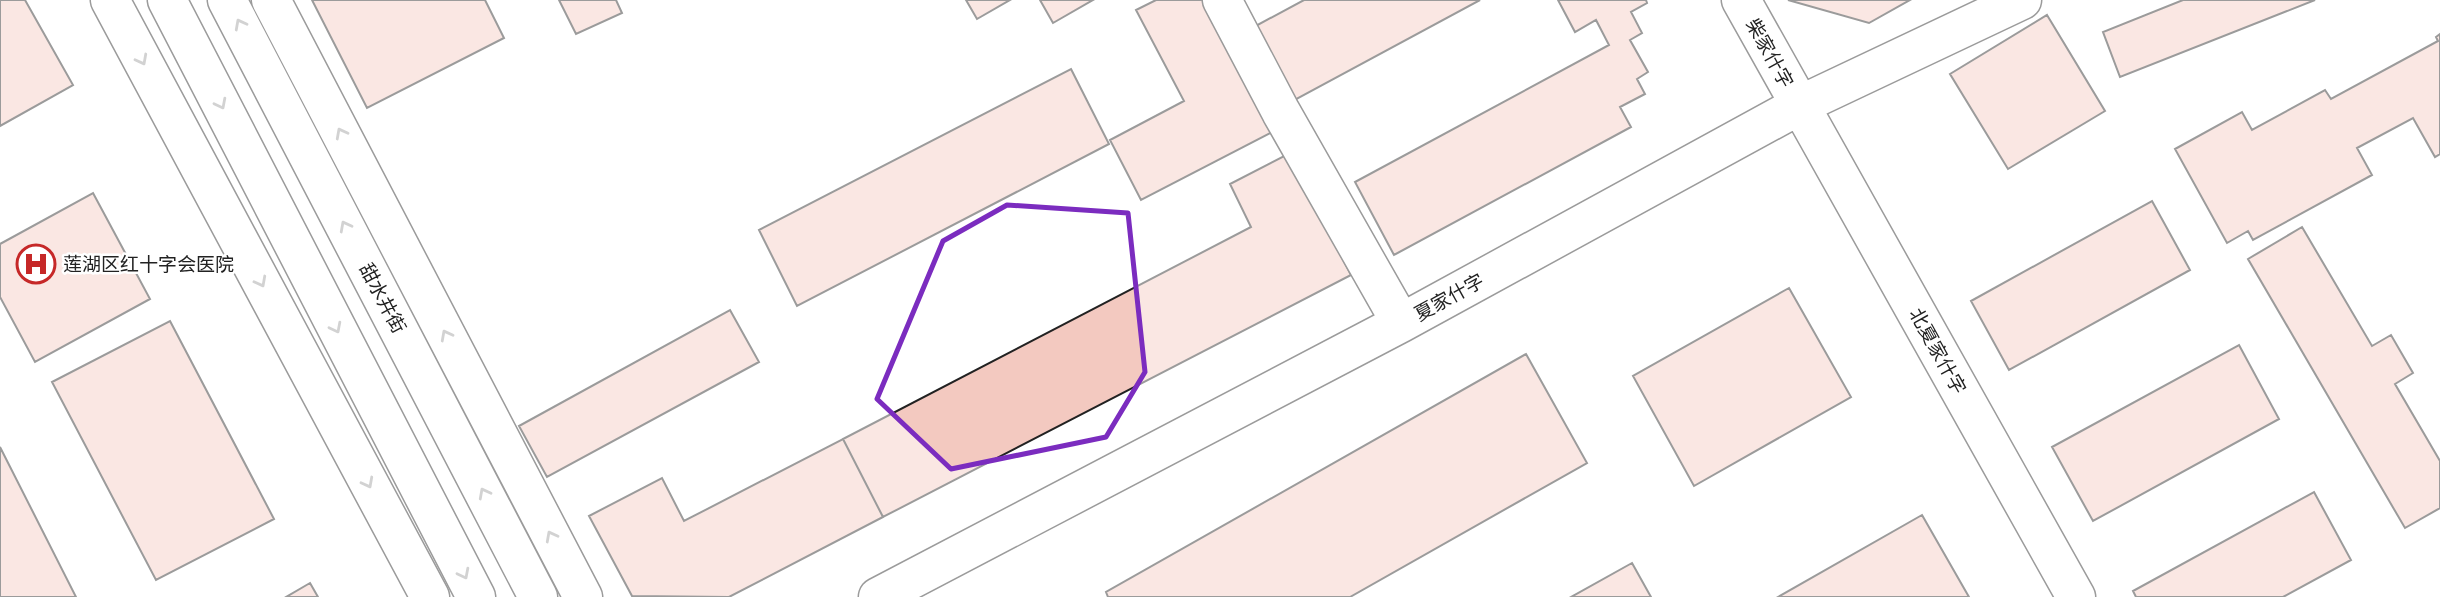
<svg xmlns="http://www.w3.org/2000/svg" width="2440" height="597" font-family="'Libre Baskerville','Noto Sans SC',serif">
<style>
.building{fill:#f3c9c0;stroke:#222;stroke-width:2}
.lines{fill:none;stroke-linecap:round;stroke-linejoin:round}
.minor-casing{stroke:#222;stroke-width:41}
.major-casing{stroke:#222;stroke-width:41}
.minor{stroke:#fff;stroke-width:38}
.major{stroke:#fff;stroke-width:38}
.oneway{stroke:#9c9c9c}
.marked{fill:none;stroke:#7b2cbf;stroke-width:5;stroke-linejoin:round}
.labels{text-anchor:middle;stroke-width:5;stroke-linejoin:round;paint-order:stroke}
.street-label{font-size:19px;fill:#222;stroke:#fff}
.poi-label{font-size:19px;fill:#222;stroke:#fff;text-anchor:start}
</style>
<rect width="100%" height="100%" fill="#fff"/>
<path class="building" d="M0,0H25L73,85L0,126Z
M312,0H485L504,38L367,108Z
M559,0H616L622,13L576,34Z
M966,0H1010L977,19Z
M1040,0H1093L1053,23Z
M1156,0H1207L1274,131L1141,200L1110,140L1184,101L1136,10Z
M1304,0H1480L1291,102L1252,28Z
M1558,0H1646L1647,3L1631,12L1642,33L1630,40L1648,72L1637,79L1645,94L1620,107L1631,127L1394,255L1355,182L1609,45L1596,20L1575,32Z
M1788,0H1910L1869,23Z
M2183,0H2315L2120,77L2103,32Z
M2047,15L2105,111L2008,169L1950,74Z
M2440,34V154L2435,157L2413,118L2357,148L2372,175L2253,240L2248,231L2227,243L2175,149L2242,112L2252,130L2325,90L2331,99L2438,41L2436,37Z
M1071,69L1109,144L797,306L759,230Z
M1288,154L1351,275L883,517L843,439L1251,227L1230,184Z
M93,193L150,299L35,362L0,297V244Z
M2152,201L2190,270L2009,370L1971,301Z
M2302,227L2372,346L2391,335L2413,373L2395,384L2440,461V508L2405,528L2248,259Z
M1789,288L1851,397L1694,486L1633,376Z
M730,310L759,362L547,477L519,426Z
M170,321L274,519L156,580L52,382Z
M2239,345L2279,419L2093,521L2052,447Z
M1526,354L1587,463L1350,597H1108L1106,592Z
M843,439L883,517L729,597L632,596L589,516L662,478L684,521Z
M0,447L76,597H0Z
M2314,492L2351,560L2283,597H2136L2133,591Z
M1922,515L1969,597H1778Z
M1632,563L1651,597H1571Z
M310,583L318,597H286Z"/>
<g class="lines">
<defs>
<path id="minor" d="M110,0L430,597
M271,0L583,597
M1222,0L1281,112L1401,323
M1741,0L2076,597
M878,597L1401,323L1800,105L2022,0"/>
<path id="major" d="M167,0L476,597
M227,0L538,597"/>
</defs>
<use href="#minor" class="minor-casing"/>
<use href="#major" class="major-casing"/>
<use href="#minor" class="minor"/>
<use href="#major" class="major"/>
</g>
<defs><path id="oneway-chevron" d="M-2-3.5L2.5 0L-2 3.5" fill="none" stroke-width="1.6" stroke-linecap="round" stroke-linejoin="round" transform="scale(1.75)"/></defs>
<g class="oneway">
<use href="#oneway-chevron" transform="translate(240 24) rotate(-118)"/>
<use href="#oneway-chevron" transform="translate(142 60) rotate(62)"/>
<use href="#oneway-chevron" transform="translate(221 104) rotate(63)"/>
<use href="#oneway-chevron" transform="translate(341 133) rotate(-118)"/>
<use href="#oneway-chevron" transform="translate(345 226) rotate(-118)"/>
<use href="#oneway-chevron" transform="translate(261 282) rotate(62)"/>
<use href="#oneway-chevron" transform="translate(336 328) rotate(63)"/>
<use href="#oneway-chevron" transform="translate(446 335) rotate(-118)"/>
<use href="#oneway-chevron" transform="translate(368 483) rotate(62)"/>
<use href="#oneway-chevron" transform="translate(484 493) rotate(-118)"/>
<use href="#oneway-chevron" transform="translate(551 536) rotate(-118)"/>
<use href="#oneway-chevron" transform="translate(464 574) rotate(63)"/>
</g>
<path d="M0 0H2440V597H0ZM1007,205L1128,213L1145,372L1106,437L951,469L877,399L943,241Z" fill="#fff" fill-opacity=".55" fill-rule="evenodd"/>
<path class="marked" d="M1007,205L1128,213L1145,372L1106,437L951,469L877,399L943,241Z"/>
<defs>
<symbol id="hospital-ring" viewBox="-11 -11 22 22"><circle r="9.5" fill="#fff" stroke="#c62828" stroke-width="1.5"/><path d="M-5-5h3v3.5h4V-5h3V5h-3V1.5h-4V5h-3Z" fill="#c62828"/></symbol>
</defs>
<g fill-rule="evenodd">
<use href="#hospital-ring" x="14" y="242" width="44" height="44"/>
</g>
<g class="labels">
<g class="street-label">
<text transform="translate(1770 53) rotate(61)" y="7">柴家什字</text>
<text transform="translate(1449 297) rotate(-29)" y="7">夏家什字</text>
<text transform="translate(383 298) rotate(62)" y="7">甜水井街</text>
<text transform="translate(1938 351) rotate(61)" y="7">北夏家什字</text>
</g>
<g class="poi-label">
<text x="63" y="271">莲湖区红十字会医院</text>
</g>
</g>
</svg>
